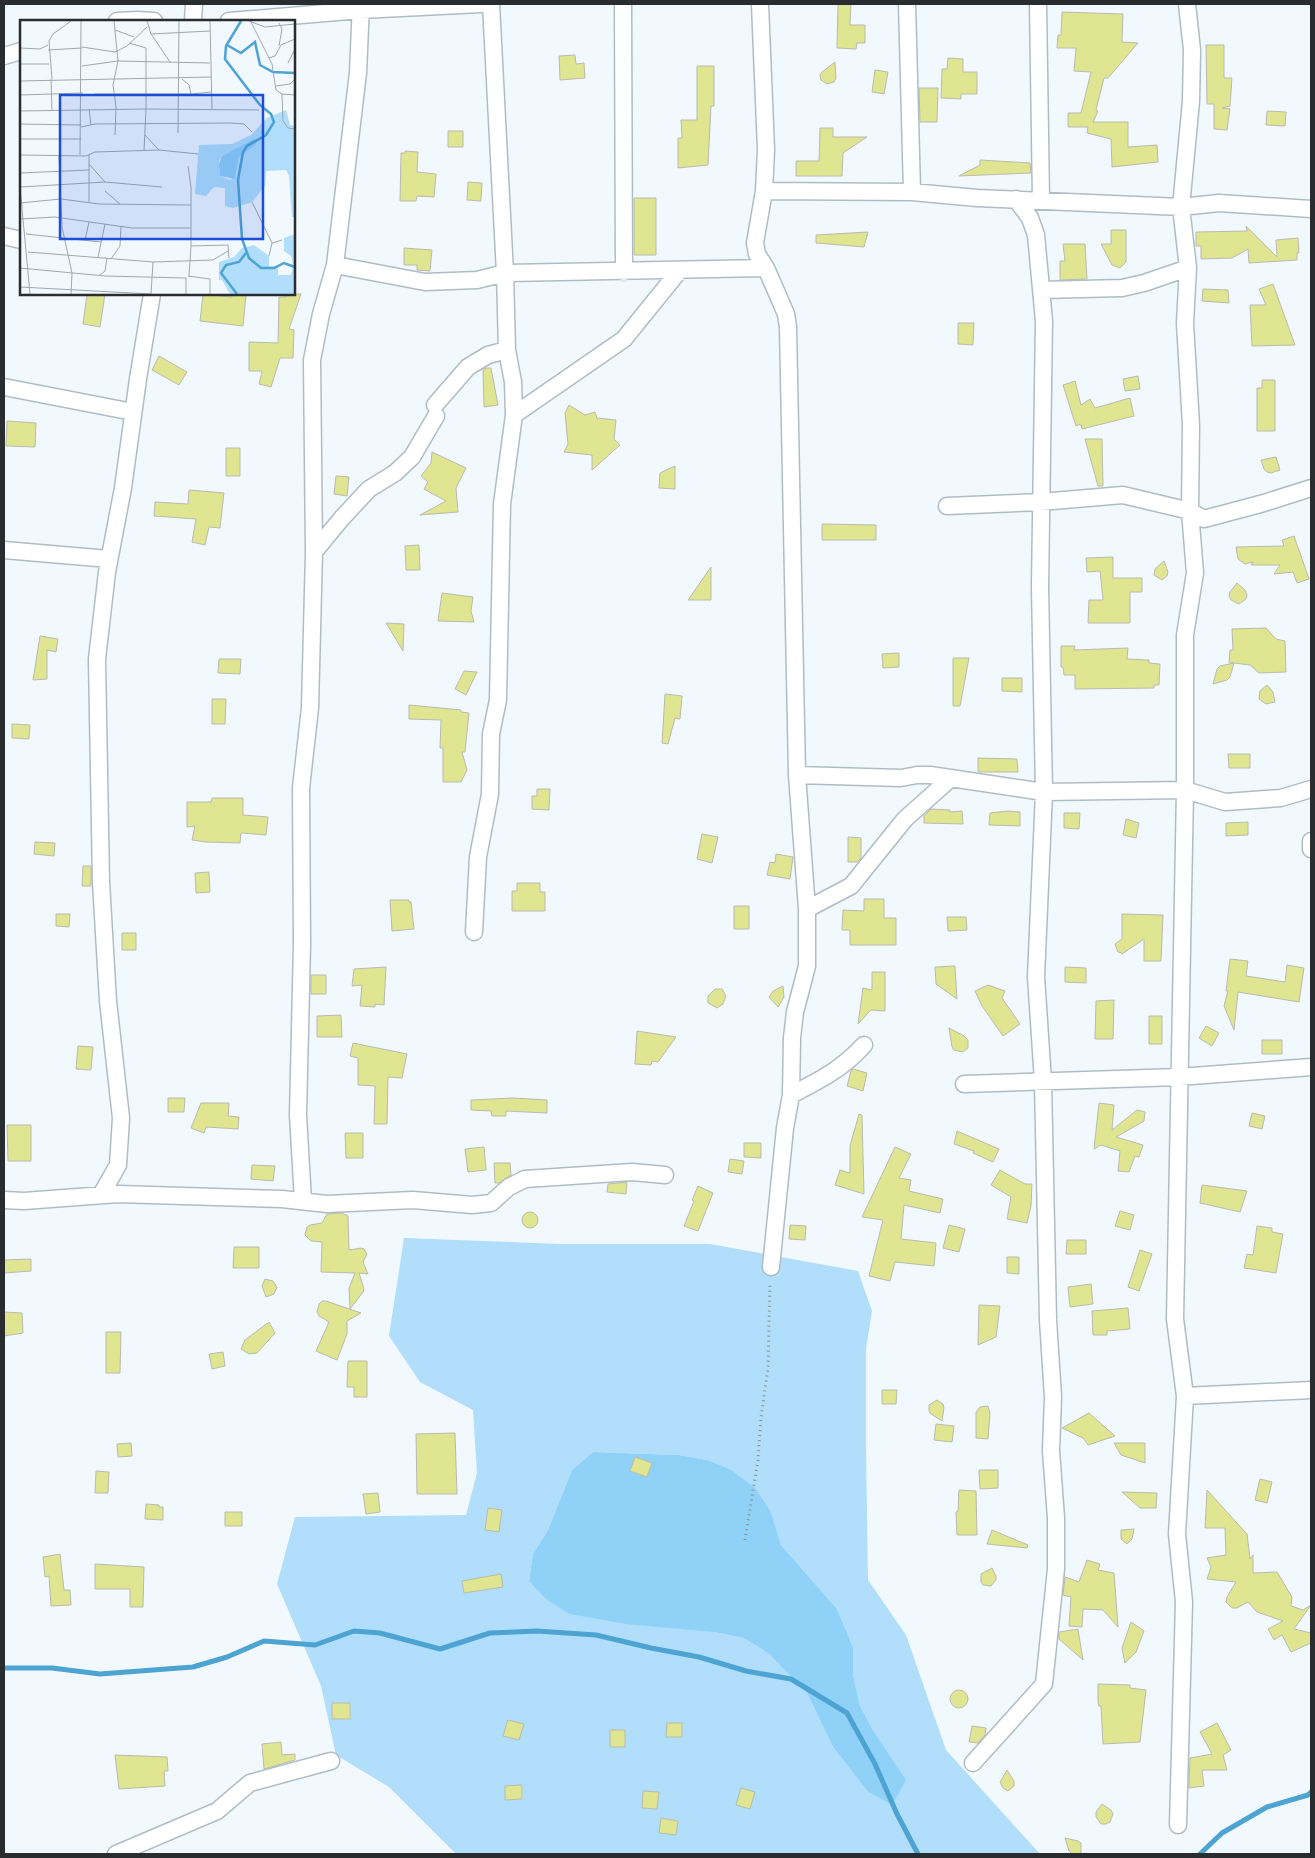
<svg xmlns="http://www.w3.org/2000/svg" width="1315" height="1858" font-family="'Source Serif 4',serif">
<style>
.green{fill:#b0defb;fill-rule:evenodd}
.forest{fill:#90d1f8}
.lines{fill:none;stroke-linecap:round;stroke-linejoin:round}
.stream{stroke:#4da3d2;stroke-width:5}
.building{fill:#dfe590;stroke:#babbaf}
.street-casing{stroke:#b0bcc4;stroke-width:19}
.path{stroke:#8a9094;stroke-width:3;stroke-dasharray:1 4;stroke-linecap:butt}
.street{stroke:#fff;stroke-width:16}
.inset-river{fill:none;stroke:#4da3d2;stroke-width:2.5}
.inset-road{fill:none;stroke:#a1a7ac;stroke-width:1}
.view{fill:#1d4ed8;fill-opacity:0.15;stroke:#1d4ed8;stroke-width:2.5}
.inset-edge{fill:none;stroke:#292d30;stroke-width:2.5}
</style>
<rect width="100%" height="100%" fill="#f1f9fe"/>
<path class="green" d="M404,1238L561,1244H710L858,1271L872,1311L866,1349V1449L868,1580L906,1635L946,1750L1040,1854H456L389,1787L336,1755L321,1686L277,1584L295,1517L466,1515L477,1473L473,1410L420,1382L389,1336ZM593,1452L679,1455L707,1460L771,1512L781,1545L837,1609L853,1647V1675L860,1706L874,1732L892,1805L868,1792L833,1747L807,1693L768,1653L743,1638L714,1632L529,1581L533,1554L548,1530L572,1470Z"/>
<path class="forest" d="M593,1452L679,1455L707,1460L731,1470L755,1488L771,1512L781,1545L837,1609L853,1647V1675L860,1706L874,1732L906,1780L892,1805L868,1792L833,1747L807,1693L768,1653L743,1638L714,1632L626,1624L570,1614L547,1600L529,1581L533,1554L548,1530L572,1470Z"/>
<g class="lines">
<path class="stream" d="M4,1668H52L100,1674L193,1667L227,1657L264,1641L315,1645L354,1631L380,1633L440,1649L490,1633L537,1631L596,1635L651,1648L699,1657L746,1671L791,1679L847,1713L875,1764L897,1814L918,1854
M1200,1854L1222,1833L1267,1807L1308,1795L1311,1792"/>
</g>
<path class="building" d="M838,4H851L850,25H865V43H857L856,49L837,48Z
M1062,12L1123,14L1122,42L1138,43L1108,78H1104L1096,110L1098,111L1093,122H1128V147L1157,145L1158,162L1112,167L1111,139L1087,133L1088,127H1068V113H1081L1091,72L1074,71L1076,48H1057L1058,35H1061Z
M1206,45H1224V78H1232L1230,106L1222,108L1230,109L1227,130L1214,129V104H1207Z
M575,55L576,64L584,63L585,78L560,80L559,56Z
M948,58L963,59V72H977V94H961V99L941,98L942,69H947Z
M835,62L836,78L834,82L827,84L821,80L820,75L822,72Z
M697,66H714V106H711L708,165L678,168V138H682L681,120H697Z
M875,70L888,72L884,94L872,92Z
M919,88H938L937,122H920Z
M1267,111L1286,112L1285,126L1266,125Z
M820,128H833V137H867L843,153L842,176H796V161H819Z
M448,131H463V147H448Z
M405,151L418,152L417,172L436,174L434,197L417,196L416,201H400L401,153H405Z
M980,160L1030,163L1031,173L959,176L980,165Z
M468,182L482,183L481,201L467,200Z
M634,198H656V255H634Z
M1246,226L1277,257L1276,240L1298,238L1299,253H1297V260L1249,263L1248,249L1232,258L1201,259V246H1196V232L1247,231Z
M1111,230H1126V262L1120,268L1112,265L1101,244H1111Z
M868,232L864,247L816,243V235Z
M1063,244H1085L1087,279L1060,280V261H1065Z
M404,248L432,250L430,271L417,270V265H404Z
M1273,284L1295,345L1252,346L1250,305H1266L1259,289Z
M1203,289L1228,290L1229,303L1202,301Z
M87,294H105L100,327L83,324Z
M203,294L232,297V294L246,295L243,326L200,321Z
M287,294H301L289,329L294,330L293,358H280L271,387L259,384L262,371H249V342L278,343L279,297H286Z
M958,323H974L973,345L958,344Z
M159,356L187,372L179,385L152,370Z
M485,368H491L498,405L484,407L483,370Z
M1138,376L1140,389L1125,391L1123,379Z
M1262,380H1275V431H1257V388H1262Z
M1075,381L1081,405L1090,399L1095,408L1130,398L1134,416L1082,429L1081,424L1076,426L1063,385Z
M569,405L585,415L595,412L597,418L616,420L614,439L620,445L592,470V455L564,452L568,444L565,413Z
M7,421L36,423L35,447L6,446Z
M1085,439H1102L1103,486H1098Z
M226,448H240V476H226Z
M432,452L466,468L456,488L458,512L420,515L446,501L424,489L428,482L421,476L431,463Z
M1276,457L1280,470L1271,473L1267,472L1264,469L1261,460Z
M675,466V489L659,488L660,473Z
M336,476L349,477L347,496L334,494Z
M189,490L224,493L220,528L209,527L205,545L192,542L196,519L154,516L155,502L188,504Z
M822,524L876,525V540H822Z
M1294,536L1309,579L1297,583L1293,572L1274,574L1280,565H1251L1253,562L1245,564L1238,559L1236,547L1284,546L1282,540Z
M419,545L420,570H406L405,546Z
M1113,557V578H1142V592H1130V623H1088L1089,600H1103L1100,571L1087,572L1086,558Z
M1164,561L1168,572L1167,576L1162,580L1154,575L1155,569Z
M711,567V600H688Z
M1237,583L1245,590L1247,595L1246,599L1239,604L1231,600L1229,596L1230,592Z
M442,593L473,597L471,611L474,622L438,621Z
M386,623L404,624L403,651Z
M1266,628L1276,639L1285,641L1286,672L1259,673L1250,665L1234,663L1230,677L1227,680L1213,684L1217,669L1220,666L1234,663H1229L1230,650H1233L1232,629Z
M40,636L58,639L56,652L47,650V679L33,680Z
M1061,646H1075L1074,650L1128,648L1127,659L1149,660V663L1160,664L1159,685H1154V688L1075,689V675H1064L1063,667H1061Z
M899,653V667L883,668L882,654Z
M953,658H969L960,706H953Z
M219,659H241L240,674L218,673Z
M464,671L477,672L466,695L455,689Z
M1002,678H1022V692L1002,691Z
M1267,685L1273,692L1275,702L1266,704L1259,699L1260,691Z
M665,694L682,696L680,719L675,718L668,744L662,743Z
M212,699H226L225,724H212Z
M409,705L461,710V712L469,713L465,752H462L467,770L461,782H443V748H440L441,720L409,719Z
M12,724L30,725L29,739L12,738Z
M1228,754H1250V768H1229Z
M978,758L1017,759L1018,772H978Z
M537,789H550L549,810L532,809V796H537Z
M212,798H243V815L268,817L266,835L241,833L240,843L206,842L192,840L195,826L187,827V802H211Z
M931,809L950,810V812L962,811L963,824L924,823V816Z
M1008,811L1020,812V826L989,825L990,813Z
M1064,813H1080L1079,829L1064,828Z
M1126,819L1139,823L1136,838L1123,835Z
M1248,822V835L1226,836V823Z
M702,834L718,837L712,863L697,859Z
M848,837L861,838V858L857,862H848Z
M35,842L55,843L54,856L34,854Z
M776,854L793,857L790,879L767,875L770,862L775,863Z
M83,866H91V886H82Z
M209,872L210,892L196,893L195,873Z
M517,883H540V892H545V911H512V891H517Z
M864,899H884V918H896V945H850V930H842L843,910L864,911Z
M390,900H409V902H411L414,929L392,931Z
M734,906H749V929H734Z
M56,914H70L69,927L56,926Z
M1122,914L1163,915L1161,961H1144V939L1122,954V953L1118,952L1115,944L1122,939Z
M947,917H966L967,930L948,931Z
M122,933H136V950H122Z
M1230,959L1248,961L1246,976L1285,982L1287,965L1304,968L1299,1002L1238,992L1234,1030L1224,1006L1228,991H1226Z
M955,966L957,999L936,984L935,967Z
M386,967L384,1005L375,1004V1007L360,1006L362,985L352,986L354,969Z
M1065,967L1086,968V983L1065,982Z
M872,972H885V1011L871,1010L858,1024L863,988L872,990Z
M311,975H326V994H311Z
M988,985L1005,991L1002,998L1020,1024L1003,1036L982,1006L975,991Z
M783,986L784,997L778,1007L769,997L773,991Z
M715,989H722L726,996L723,1004L717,1008L708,1003V996Z
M1114,1000L1113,1039H1095L1096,1001Z
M341,1015L342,1037H317V1016Z
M1149,1016H1162V1044H1149Z
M1206,1026L1219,1033L1212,1046L1199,1038Z
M949,1028L964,1036L968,1040V1048L963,1052L954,1050L952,1047Z
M637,1031L676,1037L658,1062L652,1061L651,1065L635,1064Z
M1262,1040H1282V1054H1262Z
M353,1043L407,1054L402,1078L388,1077L387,1124H374L375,1086L358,1085V1058L350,1056Z
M78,1046L93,1047L91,1070L76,1069Z
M853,1069L867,1073L863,1091L847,1086L851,1071Z
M168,1098H185L184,1112H168Z
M513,1098L547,1100V1113L506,1111V1116H492L491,1111L471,1110V1100Z
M201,1103H229L228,1116L239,1117L238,1129L206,1127L204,1133L191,1128Z
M1099,1103L1114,1105L1112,1130L1137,1110L1145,1112L1144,1121L1116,1137L1143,1145L1139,1157L1135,1156L1129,1172L1118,1171L1120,1151L1101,1145L1094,1149Z
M1252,1113L1265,1116L1262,1129L1249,1126Z
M859,1114L862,1115L864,1194L835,1185L840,1170L850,1173V1146Z
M7,1125H31V1161H8Z
M957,1131L999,1149L993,1162L973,1153L974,1151L954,1144Z
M345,1133H363V1158H346Z
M744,1143H761V1158L744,1157Z
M484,1147L486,1170L468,1172L465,1149Z
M895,1147L911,1154L899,1178L911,1180L909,1191L943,1199L940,1213L904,1205L901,1239L936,1243L934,1266L895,1262L890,1281L869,1276L883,1220L862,1217Z
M730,1159L744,1161L742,1174L728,1172Z
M494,1163H510L511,1175L499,1183H495Z
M252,1165L275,1166L273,1181L251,1179Z
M1000,1170L1025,1184H1032L1031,1206L1027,1223L1007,1219L1011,1197L991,1185Z
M627,1182L626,1194L607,1192L608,1184Z
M1202,1185L1247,1191L1240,1212L1200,1203Z
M698,1186L713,1193L698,1231L684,1226L694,1201L692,1200Z
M1120,1211L1134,1215L1130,1230L1115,1226Z
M522 1220a8 8 0 1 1 16 0a8 8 0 1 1-16 0Z
M342,1213L348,1216L349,1250L361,1248L364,1249L367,1254L363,1262L368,1274L359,1273L364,1289L363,1292L350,1309L349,1288L355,1273L321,1272L322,1242L311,1241L305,1235L307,1227L310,1225L322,1223L327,1214Z
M790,1225L806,1226L805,1240L789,1239Z
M949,1225L965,1229L959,1252L943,1248Z
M1257,1226L1272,1228V1232L1283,1234L1276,1273L1244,1268L1247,1254L1253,1255Z
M1067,1240H1086V1254H1066Z
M234,1247H259V1268H233Z
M1140,1250L1152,1254L1139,1291L1128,1287Z
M1007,1257H1019V1274L1007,1273Z
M31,1259V1271L4,1273V1260Z
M265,1279L273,1281L277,1287L274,1294L266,1297L262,1286Z
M1091,1284L1093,1304L1070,1307L1068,1287Z
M322,1301H326L361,1313L347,1321V1334L337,1360L316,1351L329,1322L319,1316L317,1312L319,1304Z
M979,1305L1000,1306L996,1337L978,1345Z
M1128,1308L1130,1329L1107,1331V1335H1093L1092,1311Z
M4,1312L22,1313L23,1333L4,1336Z
M269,1322L275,1333L257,1353L249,1354L241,1349L245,1340Z
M106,1332H121L120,1373H106Z
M223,1352L225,1366L212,1369L209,1354Z
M348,1361H367V1397H354V1387H347Z
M882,1390H897L896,1404H882Z
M937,1400L943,1404L944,1408L942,1421L931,1414L929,1411V1405Z
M988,1406L990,1413L988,1439L976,1438V1412L980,1407Z
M1089,1413L1115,1436L1088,1445L1083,1438L1062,1428Z
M936,1424L954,1426L952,1442L934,1440Z
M455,1433L457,1494H417L416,1434Z
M131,1443L132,1456L118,1457L117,1444Z
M1114,1443H1145V1463L1121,1455Z
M635,1457L652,1463L647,1477L630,1471Z
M979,1470H998V1488L980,1489Z
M96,1471L109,1472L108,1493H95Z
M1260,1479L1272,1482L1267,1503L1255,1500Z
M959,1490L976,1491L977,1535H957L956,1512L958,1511Z
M1207,1490L1247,1534L1250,1559L1253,1555V1573L1277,1572L1292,1597L1291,1606L1303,1610L1311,1605L1294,1629L1311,1633V1643L1291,1652L1282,1635L1274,1640L1268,1629L1283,1621L1257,1612L1248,1602L1237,1608H1232L1226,1602L1227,1597L1236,1582L1207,1579L1211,1567L1207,1558L1226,1555L1225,1528H1205Z
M1122,1492L1157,1493L1156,1508H1140Z
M378,1493L380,1512L366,1514L363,1494Z
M146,1504L159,1505V1507H163V1520L145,1519Z
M488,1508L502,1510L499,1532L485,1530Z
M225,1512H242V1526H225Z
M1134,1529L1132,1539L1127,1544L1121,1539V1530Z
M992,1530L1028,1545L1027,1548L987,1544Z
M60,1554L64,1590H70L71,1605L51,1606L49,1576L45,1577L43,1557Z
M1087,1560L1100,1564L1098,1570L1114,1573L1118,1627L1103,1610L1083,1609L1082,1627L1069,1626L1071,1597L1063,1595L1065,1577L1079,1582Z
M95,1564L144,1567L143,1607H130V1589H95Z
M992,1568L996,1576V1580L991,1586L983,1585L981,1582V1574Z
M501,1574L503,1587L464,1593L462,1581Z
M1131,1622L1144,1631L1136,1652L1125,1663L1122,1648Z
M1078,1629L1083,1660L1059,1639V1632Z
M1098,1684L1130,1685V1688L1146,1690L1140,1742L1103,1744L1101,1706H1099L1098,1702Z
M950 1699a9 9 0 1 1 18 0a9 9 0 1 1-18 0Z
M332,1703H350V1719H332Z
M508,1720L524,1724L519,1740L503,1736Z
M667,1723H682V1737H666Z
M1217,1723L1231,1750L1223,1755L1227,1770H1202L1204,1786L1189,1788L1190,1758L1212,1754L1200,1732Z
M972,1726L986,1728L985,1735L978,1743L969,1742Z
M610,1730H625V1747H610Z
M281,1742L282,1755L295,1754V1760L264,1769L262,1744Z
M115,1755L167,1757L168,1771H164L165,1786L119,1789Z
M1007,1770L1014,1781V1786L1008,1791L1003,1788L1000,1782Z
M522,1785V1799L505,1800V1786Z
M741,1788L755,1792L750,1809L736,1805Z
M643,1791L659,1792L657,1809L642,1808Z
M1102,1804L1111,1810L1113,1814L1110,1822L1106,1824H1101L1096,1817V1812Z
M661,1818L678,1821L676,1835L659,1833Z
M1065,1838L1078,1841L1081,1843V1854H1072L1069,1851Z"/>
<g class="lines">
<defs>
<path id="street" d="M623,4L624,272
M760,4L766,150L764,191L755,243L757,254L766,268L786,314L788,327L797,775L807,909V966L795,1012L792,1038L791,1095L785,1128L771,1267
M907,4L912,192
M1038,4L1041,200
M117,21L137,20L154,21
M193,21L194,4
M229,21L361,10L481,4
M4,56L21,51
M764,191L912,192L977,198L1181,207L1219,203L1311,209
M4,236L21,240
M335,265L425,282L477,280L505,273L766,268
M1041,290L1122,288L1144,283L1188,268
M4,387L133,412
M435,405L468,367L488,355L507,350
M514,415L624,339L679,271
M947,506L1041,502L1123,495L1190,511L1204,519L1264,503L1311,488
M4,550L109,559
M314,552L342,518L369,489L395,473L412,457L436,416
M797,775L901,778L917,775H930L1044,792L1185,790V635L1195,573L1190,511L1191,425L1185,323L1188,268L1181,207L1191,101L1192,50L1187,4
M1311,841V849
M807,909L851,886L905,819L950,779
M474,932L478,857L490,794L491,734L498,700L502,504L514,415L513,382L507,350L505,273L491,4
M964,1084L1179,1077L1311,1067
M791,1095C820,1080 841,1070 864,1045
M101,1195L118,1165L121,1118L108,1001L101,882L97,659L107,572L123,488L138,379L152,294
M4,1200L24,1201L118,1194L282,1199L327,1204L413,1200L472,1205L491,1203L509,1187L525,1179L632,1172L665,1175
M303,1201L298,1115L302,944L301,788L310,708L314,552L312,360L321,314L335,265L358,73L361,4
M1185,1396L1311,1390
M973,1763L1044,1684L1056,1569V1518L1051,1451L1053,1397L1048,1320L1043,1081L1036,977L1044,792L1040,587L1044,321L1036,235L1030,218L1016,199
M1178,1825L1184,1602L1177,1534L1185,1396L1175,1319L1185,790L1225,802L1281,798L1311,789
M116,1854L217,1811L250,1783L331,1761"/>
</defs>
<use href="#street" class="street-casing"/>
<path class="path" d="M745,1540L758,1460L761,1418L768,1368L770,1282"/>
<use href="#street" class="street"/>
</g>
<g transform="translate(20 20)">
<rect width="275" height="275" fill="#f1f9fe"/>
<path d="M266,90L270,105L275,106V197H272L269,156L266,150L246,151L245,166L232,182L213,188L205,186V168L194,167L186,176L175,174L179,125L212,124L231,115L247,98ZM234,120L219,137L216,156L210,160L200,156L199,141L202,136ZM275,214V274H210L202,260H199V242L214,237L222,228L234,225L249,236V246L258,247V255H271L273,245L271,236L264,231V218Z" fill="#b0defb" fill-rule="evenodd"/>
<path d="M234,119L236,124L219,137L215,159L200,156L199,144L202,136Z" fill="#90d1f8"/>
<path class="inset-river" d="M221,1L206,26L205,39L240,85L251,94L254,102L246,115L227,126L223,132L218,160L222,219L229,238L241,248H254L264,243L275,247M207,25L221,33L235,22L240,45L253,52L275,53M217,274L201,253L206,245L219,242L226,233"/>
<path class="inset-road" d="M94,1L98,41L93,65L96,87L95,115M127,1L131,14L150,42M190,1L192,89M229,1L245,7L275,4M231,2L252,44L256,70L262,74L275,75M95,10L114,17M131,14L190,11M109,23L126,28V89L239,90M259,26L262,9L259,3M62,27L95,32L107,26L127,7M0,28L20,29L28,25M28,30L62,28M249,38L255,36L261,25L275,19M268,43L275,29M0,44H29M62,46L98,41L190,43M31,59L32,90M32,59L29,21L33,14L51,1M162,59L169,65L171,74L191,72M0,61L191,57M256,66L270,64L275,59M75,74H171M262,74L263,101L268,108L275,109M0,75L63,73M69,89L71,105M0,91L126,89L124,131M0,104L61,105M61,107L75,104L211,103L224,104L232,112M158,113L159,1M125,115L139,130M0,119H61M0,135L66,136L75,132L139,130L178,134M60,135L61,1M39,136L42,207L52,253L51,274M69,144L85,162M168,146L171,167V226M0,153L69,150M0,167L85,162L142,167M0,167L10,274M85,171L100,184M69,182V135M232,182L252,223M0,183L41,179L79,184L171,185M0,199L35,197L112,208H170M6,214L81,222M65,220L69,202M249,236L252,223L262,220M78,237L85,204M91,239L100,226L101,207M133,242L193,240L208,231M0,248L85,256L166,258V274M80,255L85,251L87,238M168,256L190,259V274M169,256L171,226L208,225L209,238M0,267L131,274L133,242L8,232"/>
<path class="view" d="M40,75H243V219H40Z"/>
<rect width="275" height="275" class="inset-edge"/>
</g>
<rect width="1315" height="1858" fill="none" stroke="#292d30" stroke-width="10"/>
</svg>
